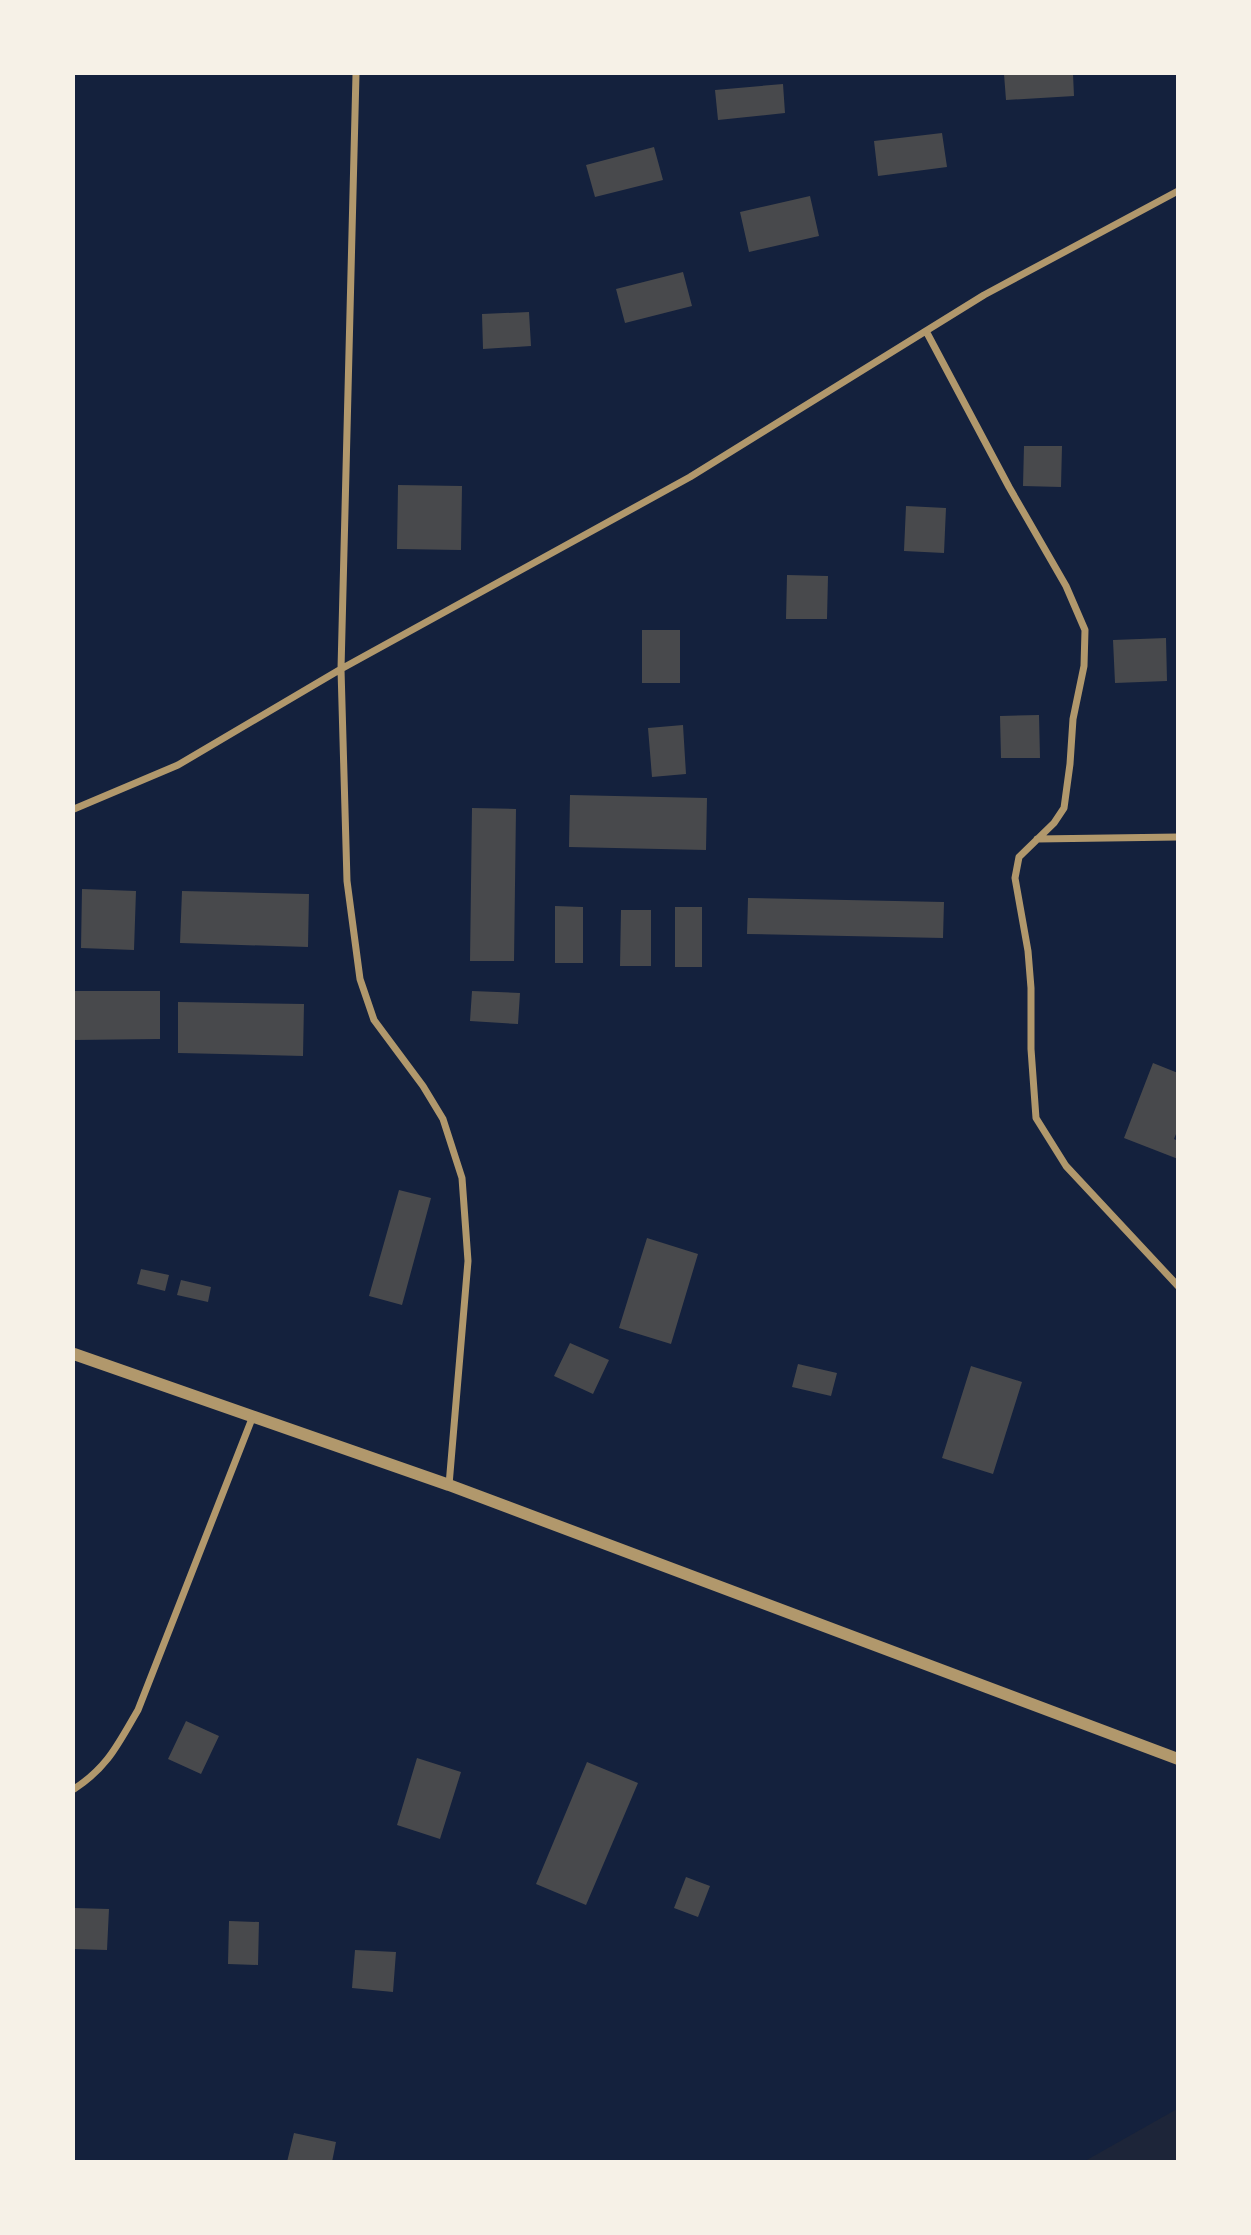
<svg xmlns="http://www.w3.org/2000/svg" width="1251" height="2235" font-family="Figtree,sans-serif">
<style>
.green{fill:#1d2539}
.building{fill:#48494c}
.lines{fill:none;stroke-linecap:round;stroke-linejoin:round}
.minor{stroke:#b1986c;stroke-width:7}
.tertiary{stroke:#b1986c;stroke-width:12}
</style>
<rect width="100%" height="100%" fill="#14213d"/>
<path class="green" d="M1177,2109V2161H1085Z"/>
<path class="building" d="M1004,74H1073L1074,96L1006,100Z
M783,84L785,113L718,120L715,90Z
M942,133L947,167L878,176L874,141Z
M654,147L663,180L595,197L586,165Z
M810,196L819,236L749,252L740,212Z
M683,272L692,306L625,323L616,289Z
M529,312L531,346L483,349L482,314Z
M1024,446H1062L1061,487L1023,486Z
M398,485L462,486L461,550L397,549Z
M906,506L946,508L944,553L904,551Z
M787,575L828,576L827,619H786Z
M642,630H680V683H642Z
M1166,638L1167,681L1115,683L1113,640Z
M1039,715L1040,758H1001L1000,716Z
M683,725L686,774L652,777L648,728Z
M570,795L707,798L706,850L569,847Z
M472,808L516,809L514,961H470Z
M82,889L136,891L134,950L81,948Z
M182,891L309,894L308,947L180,943Z
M748,898L944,902L943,938L747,934Z
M555,906L583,907V963H555Z
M675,907H702V967H675Z
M621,910H651V966H620Z
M74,991H160V1039L74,1040Z
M472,991L520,993L518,1024L470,1021Z
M178,1002L304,1004L303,1056L178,1053Z
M1153,1063L1178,1073V1129L1174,1139L1178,1141V1159L1124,1138Z
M399,1190L431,1198L402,1305L369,1296Z
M647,1238L698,1254L671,1344L619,1328Z
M141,1269L169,1275L165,1291L137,1284Z
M181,1280L211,1287L208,1302L177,1295Z
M570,1343L609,1360L593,1394L554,1376Z
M798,1364L837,1373L831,1396L792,1387Z
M971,1366L1022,1382L993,1474L942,1458Z
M186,1721L219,1736L201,1774L168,1759Z
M417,1758L461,1772L440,1839L397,1825Z
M587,1762L638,1783L586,1905L536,1884Z
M686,1877L710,1886L698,1917L674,1908Z
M74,1908L109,1909L107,1950L74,1949Z
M229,1921L259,1922L258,1965L228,1964Z
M355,1950L396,1952L393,1992L352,1988Z
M294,2133L336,2142L332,2162H287Z"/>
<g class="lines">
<path class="minor" d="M356,74L341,669L347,881L360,979L374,1020L423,1086L443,1119L462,1178L468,1261L449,1485
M926,331L1009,487L1066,586L1085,630L1084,666L1073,719L1070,764L1064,808L1054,823L1019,857L1015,878L1028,951L1031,988V1049L1036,1118L1066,1166L1178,1286
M74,809L178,765L341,669L690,477L984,295L1178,191
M1037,839L1178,837
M74,1789C108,1767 118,1744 138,1710L253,1416"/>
<path class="tertiary" d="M74,1354L449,1485L1178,1759"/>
</g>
<rect width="1251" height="2235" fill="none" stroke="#f6f1e7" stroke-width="150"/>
</svg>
